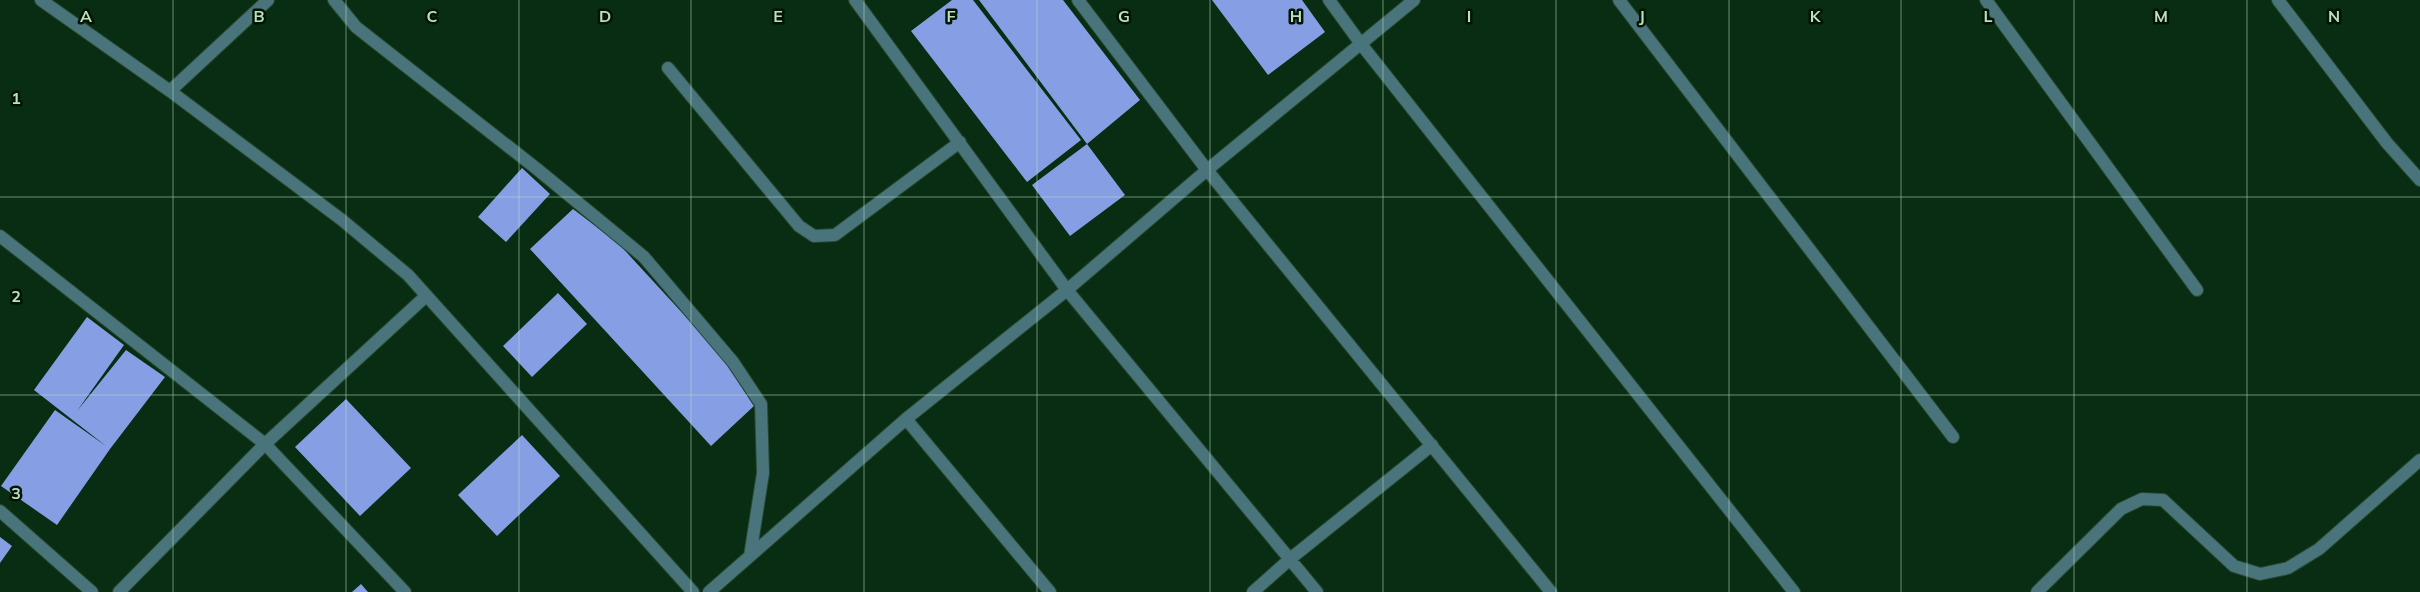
<svg xmlns="http://www.w3.org/2000/svg" width="2420" height="592" font-family="Mulish,sans-serif">
<style>
.building{fill:#869ee4}
.lines{fill:none;stroke-linecap:round;stroke-linejoin:round}
.minor-casing{stroke:#25492e;stroke-width:14}
.minor{stroke:#4a747b;stroke-width:12}
.grid{fill:none;stroke:#bcdec1;stroke-width:1;stroke-opacity:0.55}
.grid-label{font-size:16px;text-anchor:middle;font-weight:bold;fill:#bcdec1;stroke:#001402;stroke-width:5;stroke-linejoin:round;paint-order:stroke}
</style>
<rect width="100%" height="100%" fill="#082d12"/>
<path class="building" d="M952,0H973L1081,140L1027,182L911,31Z
M979,0H1063L1140,100L1087,144Z
M1212,0H1302L1325,32L1268,75Z
M1087,144L1125,195L1070,236L1032,185Z
M522,168L550,194L506,242L478,217Z
M573,209L618,243L721,355L754,406L711,446L530,249Z
M558,293L587,324L532,377L503,346Z
M87,317L124,345L77,411L126,350L165,377L110,449L57,525L1,486L55,410L106,446L34,390Z
M346,399L411,468L360,516L295,447Z
M522,435L560,476L497,536L458,495Z
M0,537L12,546L0,563Z
M361,584L368,592H352Z"/>
<g class="lines">
<defs>
<path id="minor" d="M41,0L170,91L342,220L408,275L693,592
M334,0L356,27L537,169L644,257L733,362L761,404L763,473L750,556
M855,0L1067,290L1317,592
M1078,0L1207,170L1551,592
M1329,0L1361,44L1794,592
M1619,0L1953,437
M1986,0L2197,290
M2278,0L2387,143L2420,180
M668,68L799,226L814,236L835,235L960,142
M170,91L268,0
M0,236L265,444L405,592
M906,419L1050,592
M0,511L92,592
M119,592L265,444L426,296
M709,592L906,419L1067,290L1207,170L1414,0
M1253,592L1290,559L1432,445
M2037,592L2121,509L2142,499L2163,500L2234,566L2260,574L2288,568L2319,549L2420,460"/>
</defs>
<use href="#minor" class="minor-casing"/>
<use href="#minor" class="minor"/>
</g>
<path class="grid" d="M173,0V592M346,0V592M519,0V592M691,0V592M864,0V592M1037,0V592M1210,0V592M1383,0V592M1556,0V592M1729,0V592M1901,0V592M2074,0V592M2247,0V592M0,197H2420M0,395H2420"/>
<g class="grid-label">
<text x="86" y="22">A</text>
<text x="259" y="22">B</text>
<text x="432" y="22">C</text>
<text x="605" y="22">D</text>
<text x="778" y="22">E</text>
<text x="951" y="22">F</text>
<text x="1124" y="22">G</text>
<text x="1296" y="22">H</text>
<text x="1469" y="22">I</text>
<text x="1642" y="22">J</text>
<text x="1815" y="22">K</text>
<text x="1988" y="22">L</text>
<text x="2161" y="22">M</text>
<text x="2334" y="22">N</text>
<text x="16" y="104">1</text>
<text x="16" y="302">2</text>
<text x="16" y="499">3</text>
</g>
</svg>
